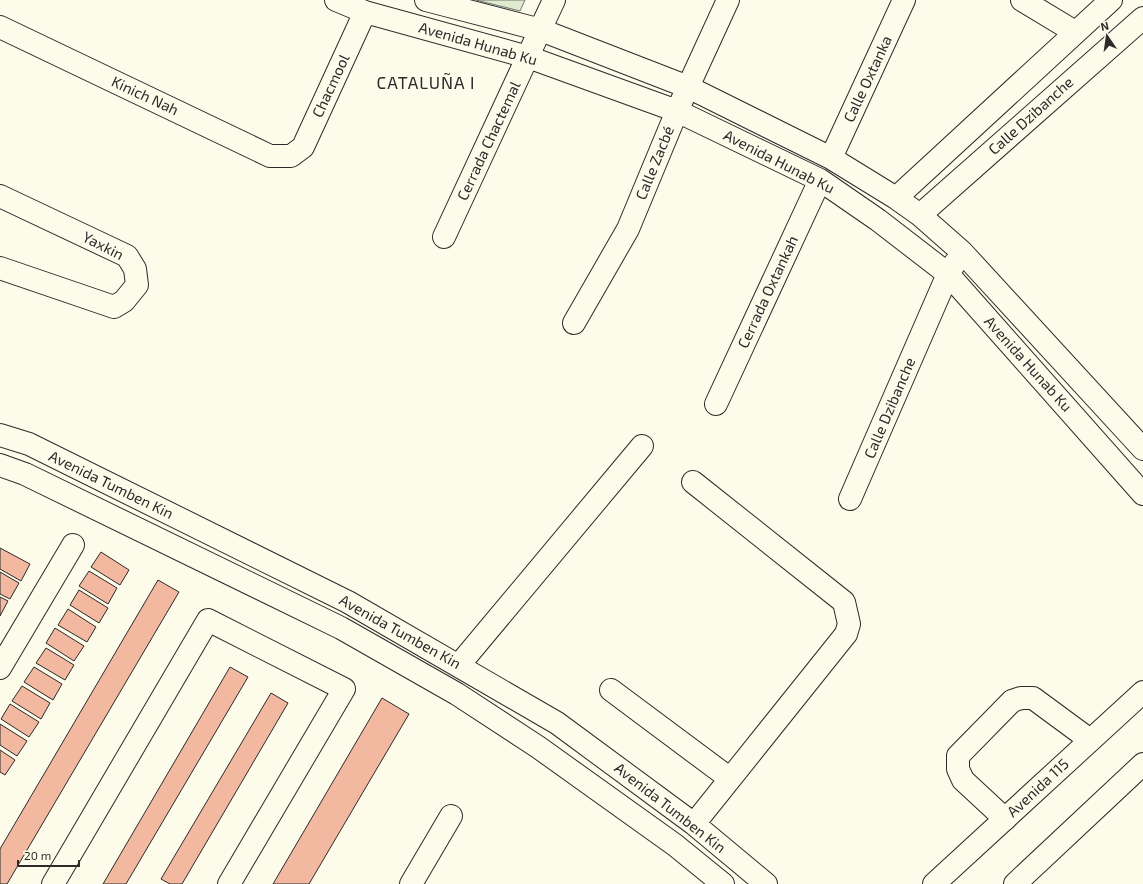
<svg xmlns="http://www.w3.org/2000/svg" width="1143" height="884" font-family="'Exo 2',sans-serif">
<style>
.green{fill:#deebd1;stroke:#74746e}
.building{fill:#f2b8a0;stroke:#2b2b2b}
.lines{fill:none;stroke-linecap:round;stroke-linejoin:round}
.minor-casing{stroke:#2b2b2b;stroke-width:24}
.major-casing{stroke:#2b2b2b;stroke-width:24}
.minor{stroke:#fdfbea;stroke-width:22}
.major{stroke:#fdfbea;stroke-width:22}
.labels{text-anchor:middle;stroke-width:3;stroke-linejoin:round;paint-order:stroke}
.street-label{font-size:15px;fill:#2b2b2b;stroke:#fdfbea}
.quarter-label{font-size:17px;letter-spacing:1px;fill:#2b2b2b;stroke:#fdfbea}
</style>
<rect width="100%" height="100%" fill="#fdfbea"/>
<path class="green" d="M476,0H525L520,11Z"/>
<path class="building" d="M0,548L30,564L21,581L0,569Z
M101,552L129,570L120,585L91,567Z
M89,571L117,588L108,604L79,586Z
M0,572L19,583L10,599L0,594Z
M158,580L179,592L7,884H0V849Z
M79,590L108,608L99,623L70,605Z
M0,597L8,601L0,616Z
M68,609L96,627L87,642L58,625Z
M55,628L84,646L74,661L46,643Z
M46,648L74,665L65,680L36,663Z
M34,667L62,684L53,700L24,682Z
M230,667L248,677L126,884H103Z
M22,686L50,703L41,719L12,701Z
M271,693L288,703L182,884H170L161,879Z
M382,698L409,714L309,884H273Z
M10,704L39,722L29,737L1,719Z
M0,724L27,741L17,756L0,745Z
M0,750L15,760L5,775L0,772Z"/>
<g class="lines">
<defs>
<path id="minor" d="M336,0L365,12L528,57L677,111L820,180L878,220L948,274L1143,494
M426,0L541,30L688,87L831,158L896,198L920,215L962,252L1143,449
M1022,0L1075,32
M0,27L270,156H291L303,147L365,12
M831,158L904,0
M0,196L127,256L135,269L137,285L124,301L114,307L0,268
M896,198L1111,0
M920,215L1143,18
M444,237L554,0
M574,323L628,229L677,111L728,0
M716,404L820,180
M0,435L29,444L348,602L557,723L694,824L766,884
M0,465L25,474L341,628L457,694L538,747L675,845L723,884
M693,482L844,602L849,624L846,634L694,824
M850,499L948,274L955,263
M459,665L642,446
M0,668L73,545
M611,690L729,778
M1005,819L963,780L958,769V756L1012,701L1021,698H1033L1090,740
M53,884L208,620L344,689L229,884
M411,884L451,816"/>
<path id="major" d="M934,884L1143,692
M1015,884L1143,764"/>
</defs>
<use href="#minor" class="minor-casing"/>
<use href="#major" class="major-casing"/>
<use href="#minor" class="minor"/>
<use href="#major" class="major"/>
</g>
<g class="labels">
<g class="street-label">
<text transform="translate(478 44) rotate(16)" y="5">Avenida Hunab Ku</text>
<text transform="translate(868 79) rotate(-65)" y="5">Calle Oxtanka</text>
<text transform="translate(331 86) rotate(-65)" y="5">Chacmool</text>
<text transform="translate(145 96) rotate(25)" y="5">Kinich Nah</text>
<text transform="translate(1031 116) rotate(-42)" y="5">Calle Dzibanche</text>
<text transform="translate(489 141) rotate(-65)" y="5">Cerrada Chactemal</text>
<text transform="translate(779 162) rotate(27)" y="5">Avenida Hunab Ku</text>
<text transform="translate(655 163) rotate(-68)" y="5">Calle Zacbé</text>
<text transform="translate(103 246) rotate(27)" y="5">Yaxkin</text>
<text transform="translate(768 292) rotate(-65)" y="5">Cerrada Oxtankah</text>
<text transform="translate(1028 364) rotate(48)" y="5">Avenida Hunab Ku</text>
<text transform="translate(890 408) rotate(-67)" y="5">Calle Dzibanche</text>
<text transform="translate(111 485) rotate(26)" y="5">Avenida Tumben Kin</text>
<text transform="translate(400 632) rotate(29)" y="5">Avenida Tumben Kin</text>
<text transform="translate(1038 788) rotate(-43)" y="5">Avenida 115</text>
<text transform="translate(670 808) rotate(38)" y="5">Avenida Tumben Kin</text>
</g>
<g class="quarter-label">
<text x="426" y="89">CATALUÑA I</text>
</g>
</g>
<g transform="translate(1107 36) rotate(347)" stroke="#fdfbea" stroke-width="3" paint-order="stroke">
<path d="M0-3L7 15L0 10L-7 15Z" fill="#2b2b2b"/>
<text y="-6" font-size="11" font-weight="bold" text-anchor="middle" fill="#2b2b2b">N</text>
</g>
<path d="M18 860v6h61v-6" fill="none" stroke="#2b2b2b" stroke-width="2"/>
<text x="24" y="860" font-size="12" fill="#2b2b2b" stroke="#fdfbea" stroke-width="3" paint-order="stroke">20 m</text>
</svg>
